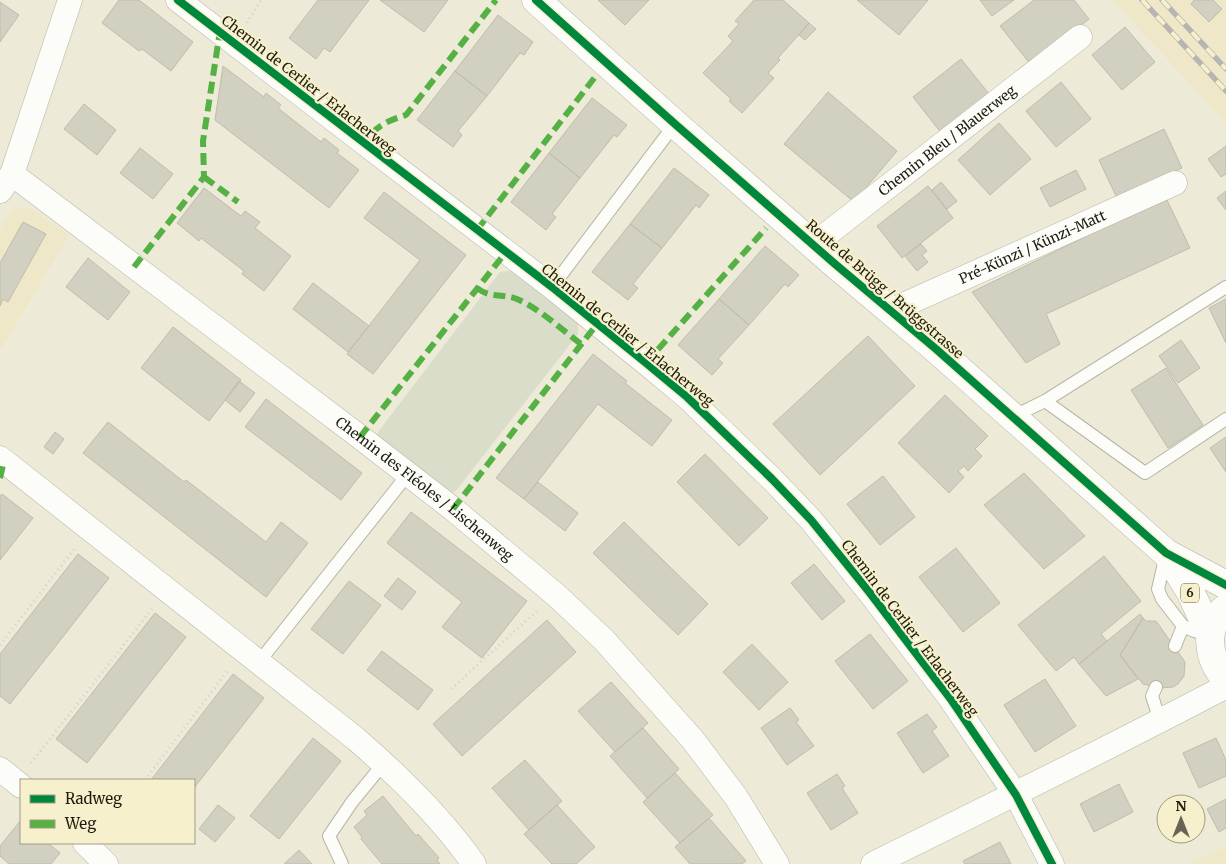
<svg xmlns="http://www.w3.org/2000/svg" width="1226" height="864" font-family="Merriweather,serif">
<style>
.built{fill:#eee7c8}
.green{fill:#daddc9}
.building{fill:#d2d0c1;stroke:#bfbcae}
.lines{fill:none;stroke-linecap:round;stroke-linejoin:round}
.lane-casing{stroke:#b7b5a6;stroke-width:14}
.street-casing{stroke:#b7b5a6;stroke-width:25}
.primary-casing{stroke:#b7b5a6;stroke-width:29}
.path{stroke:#d2d1cc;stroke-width:3;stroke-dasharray:1 4;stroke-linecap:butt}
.lane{stroke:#fcfcf9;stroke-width:12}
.street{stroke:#fcfcf9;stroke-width:24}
.primary{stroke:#fcfcf9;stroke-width:28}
.rail-casing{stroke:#b7b5b1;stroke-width:5.5}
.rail{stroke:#f7f0cd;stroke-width:4;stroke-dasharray:11;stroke-linecap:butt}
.quiet{stroke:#55b144;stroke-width:6;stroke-dasharray:12 6;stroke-linecap:butt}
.cycleway-casing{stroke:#f7f0cd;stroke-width:11}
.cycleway{stroke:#00873e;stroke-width:8}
.labels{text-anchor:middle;stroke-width:4.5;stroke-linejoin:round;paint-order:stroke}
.shield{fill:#f7f0cd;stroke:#605c48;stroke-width:1}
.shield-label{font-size:12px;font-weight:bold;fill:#1f1c0f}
.street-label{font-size:14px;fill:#1f1c0f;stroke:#f7f0cd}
</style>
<rect width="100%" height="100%" fill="#edead7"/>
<path class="built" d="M1113,0H1226V123Z
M24,207L32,208L69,235L0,351V229L11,211Z
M1226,846V864H1189Z"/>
<path class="green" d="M510,271L578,323V334L455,492H444L377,440L378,432L500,272Z"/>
<path class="building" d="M119,0H139L193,42L171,71L142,49L139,51L102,23Z
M318,0H369L330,52L324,48L316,59L289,38Z
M380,0H448L424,32Z
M598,0H649L625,25Z
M754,0H783L809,23L778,58L780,60L768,73L774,78L742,113L729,101L731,99L703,73L733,41L728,36L739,24L735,21Z
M857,0H928L899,35Z
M980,0H1014L992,16Z
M1034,0H1074L1089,19L1031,65L1000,26Z
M1194,0H1213L1222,9L1209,22L1191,4Z
M0,2L19,15L0,42Z
M498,15L533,42L524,55L520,53L487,96L455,71Z
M809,23L816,29L805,40L799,35Z
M1125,27L1155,62L1122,90L1092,55Z
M961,59L990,95L942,134L913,97Z
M223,66L264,97L266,93L281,105L278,108L321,142L324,138L339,150L337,153L359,170L329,208L215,120Z
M455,71L487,96L458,131L462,135L453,147L417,120Z
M1061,82L1091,119L1056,147L1026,111Z
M828,92L897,151L854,202L784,144Z
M592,98L627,125L617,137L614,135L580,178L549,153Z
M84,104L116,130L97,155L64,129Z
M999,123L1031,159L990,195L958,160Z
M1164,129L1182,168L1117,198L1099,160Z
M1226,146V174L1221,177L1208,159Z
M140,148L173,174L153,199L120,173Z
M549,153L580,178L552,214L556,217L546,230L511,202Z
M674,168L709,195L699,208L696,205L662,248L630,224Z
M1076,170L1086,189L1050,207L1040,188Z
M941,182L957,201L947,209L932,190Z
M928,186L953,218L902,258L877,226Z
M204,188L241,216L245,211L260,222L255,228L291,256L264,291L242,274L244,271L201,238L199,241L177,223Z
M1226,191V210L1217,198Z
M384,192L466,255L373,374L347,354L420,260L364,218Z
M1167,200L1190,248L1046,314L1060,344L1026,363L972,292L1093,233Z
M23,222L46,234L8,302L3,299L0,306V263Z
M630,224L662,248L633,284L638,288L628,300L592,272Z
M921,244L927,251L922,255L928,262L917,271L905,256Z
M765,246L799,275L788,287L785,284L749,325L719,299Z
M88,258L130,292L108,320L66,287Z
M313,283L369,326L348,352L293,309Z
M719,299L749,325L718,359L723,363L712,375L678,345Z
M1226,299V343L1209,308Z
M173,327L241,380L209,421L141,368Z
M868,336L915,386L820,475L773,424Z
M1181,340L1200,368L1178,383L1159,356Z
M593,354L627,381L625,383L672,420L652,446L598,404L524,499L496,478Z
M1166,368L1203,425L1168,448L1131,390Z
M239,381L255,393L240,412L225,400Z
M945,395L988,436L975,449L982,456L968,471L964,466L958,471L964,477L949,493L898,443Z
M266,399L362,473L341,500L245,427Z
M108,422L184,482L186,480L266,542L281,522L308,543L266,597L83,453Z
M55,432L64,439L53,454L44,447Z
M1226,437V472L1210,448Z
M705,454L768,518L739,546L677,482Z
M1024,473L1085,536L1044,569L984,505Z
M883,476L915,517L880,545L847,504Z
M538,482L578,513L565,531L524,499Z
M2,494L33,518L0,560V496Z
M411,512L527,601L482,658L442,627L462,602L387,543Z
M624,522L708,604L678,635L593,553Z
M956,548L1000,603L963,632L919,577Z
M78,554L109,578L10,704L0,696V654Z
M1104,556L1141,601L1101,634L1107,641L1079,664L1074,657L1056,671L1018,625Z
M814,564L845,601L822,620L791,583Z
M398,578L416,592L402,610L384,596Z
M349,581L381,605L343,654L311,629Z
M155,613L186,637L87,763L56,739Z
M1140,614L1143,618L1120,655L1138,679L1106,696L1079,664Z
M1143,618L1146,621H1156L1185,662L1184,676L1178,684L1173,687L1161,688L1143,684L1120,655Z
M547,620L576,652L462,756L433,724Z
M870,634L908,681L873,709L835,661Z
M752,644L788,682L759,710L723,672Z
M382,651L433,690L418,710L367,670Z
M233,674L264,698L194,788V780H151Z
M1045,679L1076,726L1035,752L1004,705Z
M611,682L648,723L615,752L578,711Z
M790,708L799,720L796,722L814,746L787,765L761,728Z
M927,714L937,727L932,731L949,756L923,773L897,733Z
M643,728L679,769L647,798L610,756Z
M313,738L341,761L279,839L250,816Z
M1216,738L1226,760V776L1199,788L1183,753Z
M525,760L562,801L529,830L492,788Z
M675,773L713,815L680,843L643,802Z
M837,774L845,786L842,788L858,813L831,830L807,793Z
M1119,784L1133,812L1094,832L1080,804Z
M383,796L416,836L418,834L439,858L437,860L440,864H382L361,839L362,837L354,827L367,815L364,811Z
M1226,799V828L1219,832L1207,809Z
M218,805L235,818L215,842L199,829Z
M557,805L595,847L576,864H552L524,834Z
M709,818L746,861L742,864H690L675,847Z
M21,820V843H48L60,853L51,864H9L0,856V846Z
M1000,842L1011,864H965L963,861Z
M299,850L312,864H284Z"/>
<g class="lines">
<defs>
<path id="lane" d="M552,287L675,124
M1045,401L1145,473L1226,419
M1012,417L1045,401L1226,287
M1166,555L1158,589L1162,599L1183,626L1194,631L1209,635
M1175,646L1183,626
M259,662L408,474
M1156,687L1152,696L1160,721
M342,864L329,836L352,802L384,763"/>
<g id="street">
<path d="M178,0L552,287L646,363L687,397L772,479L811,520L870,593L950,698L1016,795L1052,864"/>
<path id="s1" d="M12,174L360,437L453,509L556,595L604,640L693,740L736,797L777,864"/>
<path d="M0,191L12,174L70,0"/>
<path id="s2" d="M813,245L1080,37"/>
<path id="s3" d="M890,311L1175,183"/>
<path d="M0,458L356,739C400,777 441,817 474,864"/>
<path d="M0,769L21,786"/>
<path d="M85,843L106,864"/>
<path d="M873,864C989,807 1105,750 1219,690L1226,683"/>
</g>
<path id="primary" d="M536,0L675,124L835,264L936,349L1166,553L1226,585
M1167,554L1191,593L1210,635
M1226,608C1202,626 1208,660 1226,679"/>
</defs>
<use href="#lane" class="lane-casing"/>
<use href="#street" class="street-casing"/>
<use href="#primary" class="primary-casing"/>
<path class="path" d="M247,23L261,0
M0,645L76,547
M451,689L538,610
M31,763L152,609
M145,780L229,669"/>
<use href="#lane" class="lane"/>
<use href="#street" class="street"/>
<use href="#primary" class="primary"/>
<defs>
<path id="rail" d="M1142,0L1226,91
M1162,0L1226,69"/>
</defs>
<use href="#rail" class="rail-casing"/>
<use href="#rail" class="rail"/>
<path class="quiet" d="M372,133C382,123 393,119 406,115L496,0
M204,177L238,202
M477,230L595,77
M134,267L204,177L203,141L220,31
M477,288C491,299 503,293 517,299C540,309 561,329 581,344
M646,363L766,228
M360,437L506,252
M0,478L4,461
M453,509L597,324"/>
<defs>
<path id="cycleway" d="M178,0L552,287L646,363L687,397L772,479L811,520L870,593L950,698L1016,795L1052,864
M536,0L675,124L835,264L936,349L1166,553L1226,585"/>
</defs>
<use href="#cycleway" class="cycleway-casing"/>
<use href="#cycleway" class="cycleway"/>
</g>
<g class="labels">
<rect class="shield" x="1181" y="583.5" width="18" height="19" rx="4"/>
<g class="shield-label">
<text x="1190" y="597">6</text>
</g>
<g class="street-label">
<text transform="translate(309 85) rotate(38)" y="5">Chemin de Cerlier / Erlacherweg</text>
<text dy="5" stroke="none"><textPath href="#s2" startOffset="170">Chemin Bleu / Blauerweg</textPath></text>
<text dy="5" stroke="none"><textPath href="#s3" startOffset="156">Pré-Künzi / Künzi-Matt</textPath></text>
<text transform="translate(885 289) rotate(41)" y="5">Route de Brügg / Brüggstrasse</text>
<text transform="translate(628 335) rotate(39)" y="5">Chemin de Cerlier / Erlacherweg</text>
<text dy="5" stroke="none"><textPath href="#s1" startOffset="519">Chemin des Fléoles / Lischenweg</textPath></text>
<text transform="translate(910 628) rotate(53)" y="5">Chemin de Cerlier / Erlacherweg</text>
</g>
</g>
<rect x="20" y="779" width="175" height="65" fill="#f7f0cd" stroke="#a19b81"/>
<rect x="30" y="795" width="25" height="8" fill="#00873e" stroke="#a19b81"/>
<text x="65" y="804" font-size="15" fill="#1f1c0f">Radweg</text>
<rect x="30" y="820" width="25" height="8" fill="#55b144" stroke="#a19b81"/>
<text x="65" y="829" font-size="15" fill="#1f1c0f">Weg</text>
<g transform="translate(1181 819)"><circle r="24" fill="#f7f0cd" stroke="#a19b81"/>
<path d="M0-4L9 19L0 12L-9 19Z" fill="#676455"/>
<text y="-8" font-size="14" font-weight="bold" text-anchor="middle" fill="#1f1c0f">N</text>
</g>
</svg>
